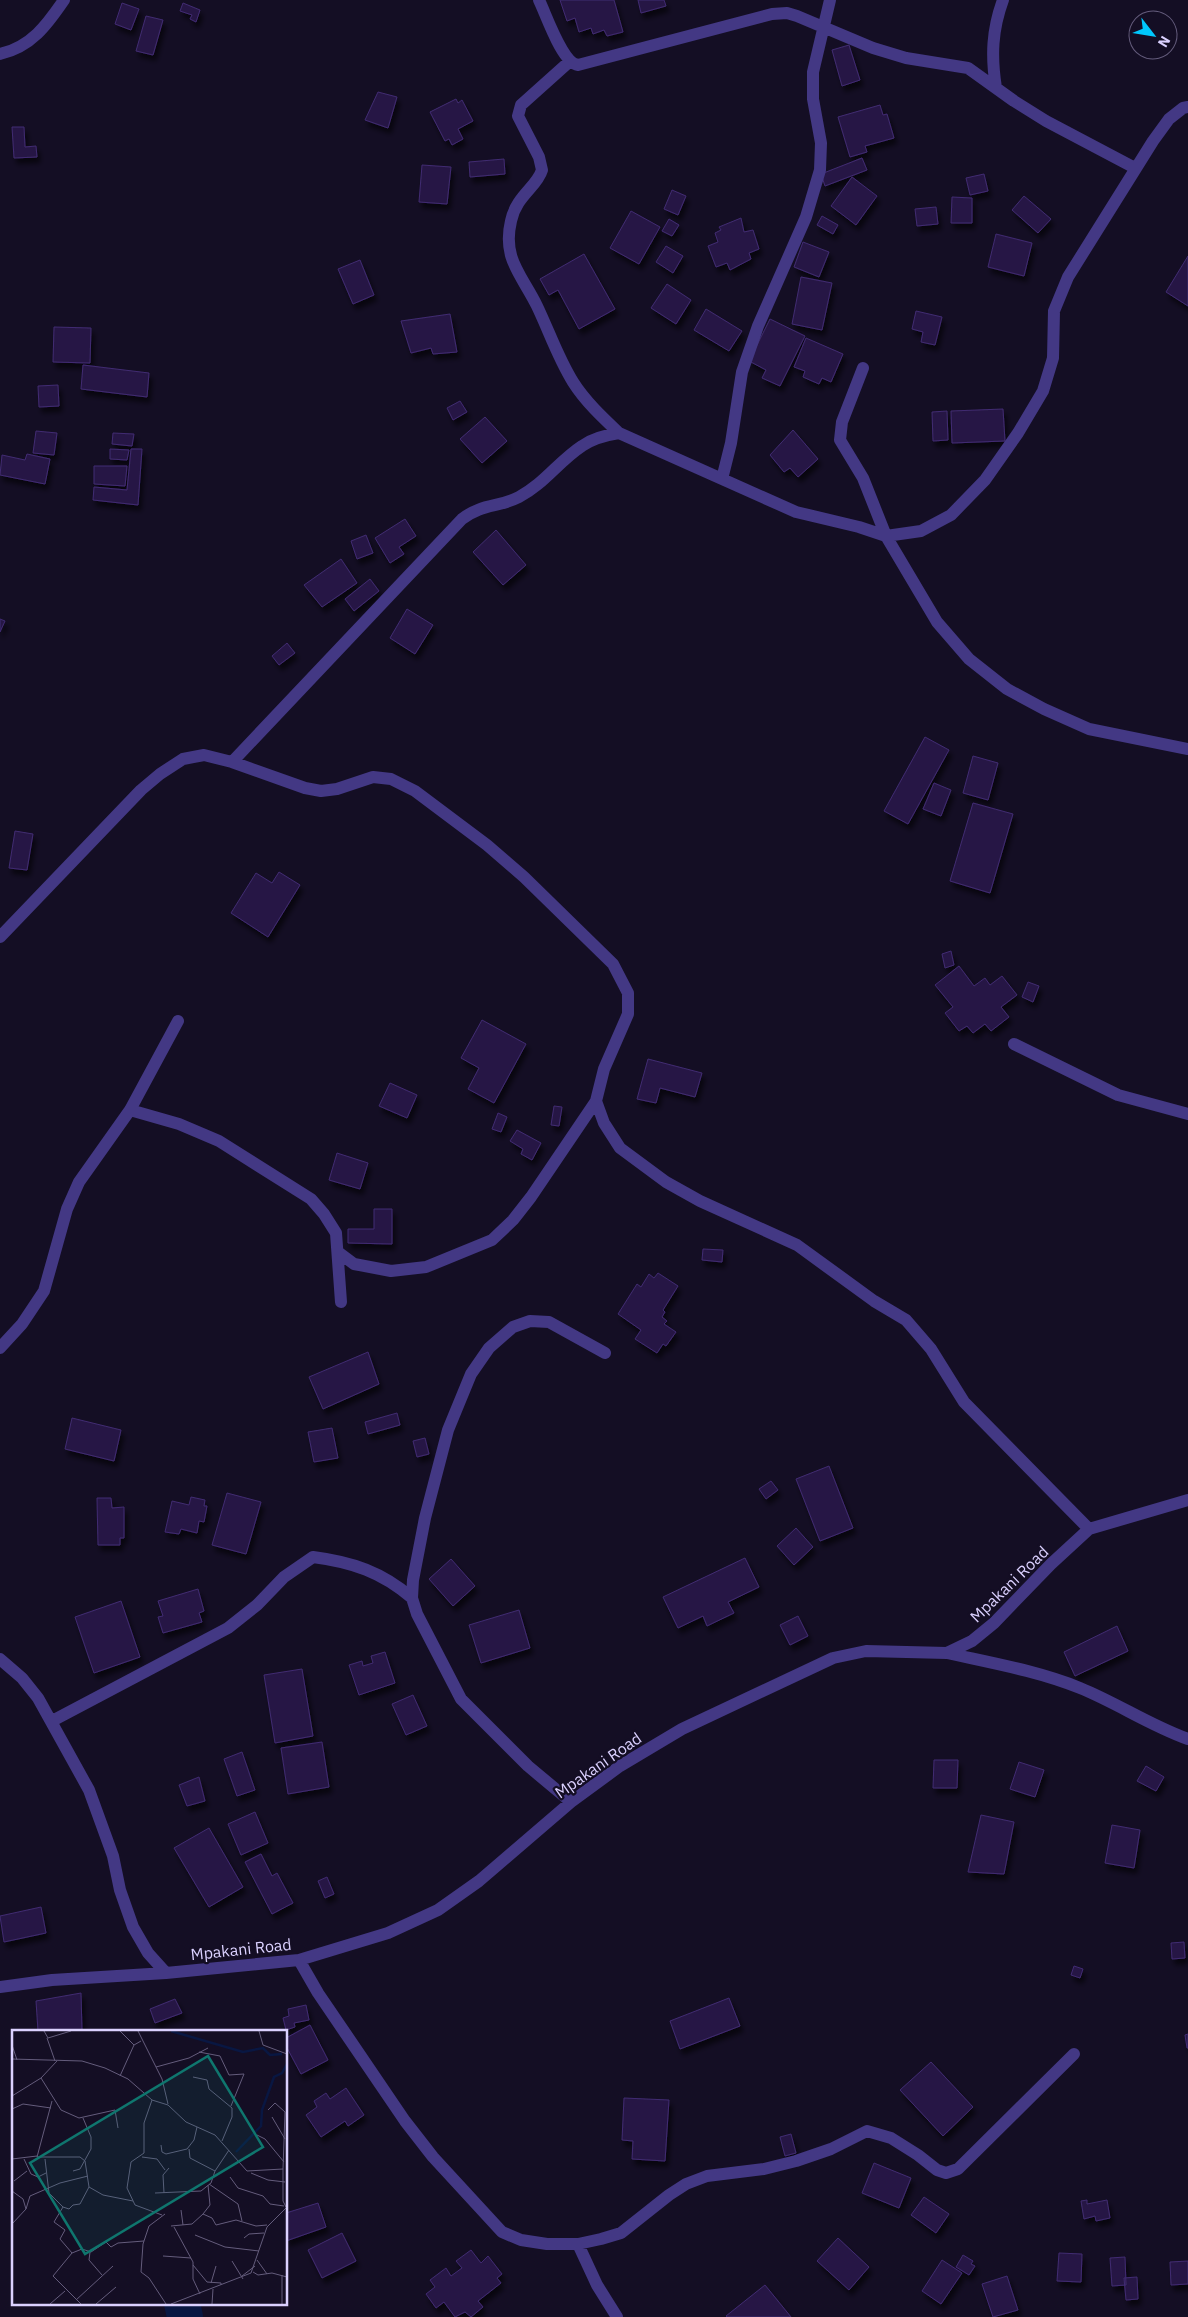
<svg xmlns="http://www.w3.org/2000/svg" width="1188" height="2317" font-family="'IBM Plex Sans',sans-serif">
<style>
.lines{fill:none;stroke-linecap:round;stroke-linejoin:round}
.river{stroke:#091742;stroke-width:36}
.building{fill:#271945;stroke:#412b72;filter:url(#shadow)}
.minor{stroke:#433884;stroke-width:12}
.labels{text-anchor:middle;stroke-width:4.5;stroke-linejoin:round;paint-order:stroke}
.street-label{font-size:16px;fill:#dbd1ff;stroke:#140e24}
.inset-river{fill:none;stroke:#091742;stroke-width:2.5}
.inset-road{fill:none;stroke:#645c7c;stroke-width:1}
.view{fill:#0f766e;fill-opacity:0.15;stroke:#0f766e;stroke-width:2.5}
.inset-edge{fill:none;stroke:#dbd1ff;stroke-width:2.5}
</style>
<defs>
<filter id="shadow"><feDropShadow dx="3" dy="5.5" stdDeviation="2.5" flood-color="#0009"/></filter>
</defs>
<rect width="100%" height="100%" fill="#140e24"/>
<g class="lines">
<path class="river" d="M182,2303L185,2317"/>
</g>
<path class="building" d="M560,0H614L623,32L607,36L604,30L593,34L591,28L579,32L575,18L567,21Z
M638,0H664L666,6L641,13Z
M122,3L139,9L131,30L115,24Z
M183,3L200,10L196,22L190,19L192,15L180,11Z
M146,16L163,20L153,55L136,51Z
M849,45L860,80L842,86L832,50Z
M378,92L397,97L388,128L365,120Z
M456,99L458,103L462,100L473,121L458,129L463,139L452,145L449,139L445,141L430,112Z
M880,105L883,115L887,114L894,138L865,146L867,152L850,157L838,117Z
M12,127H24L25,147L36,146L37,157L14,158Z
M862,158L867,170L825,186L821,174Z
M504,159L505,174L470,177L469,162Z
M422,165L451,167L447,204L419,202Z
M984,174L988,191L970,195L966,178Z
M852,177L877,196L856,225L831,206Z
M672,190L686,196L678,215L664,209Z
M1024,196L1051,219L1038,233L1012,210Z
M952,197L972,198V223H951Z
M936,207L938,224L917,226L915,209Z
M631,211L660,227L639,264L610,248Z
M822,216L838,225L833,234L817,225Z
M741,218L744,232L753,230L759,249L749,253L751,259L730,270L727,263L716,267L708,246L718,242L715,233L721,230L719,227Z
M669,219L679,225L672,236L662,231Z
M996,234L1032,243L1024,276L988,267Z
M803,242L829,252L819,277L794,267Z
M666,246L683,256L673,273L656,262Z
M584,254L615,309L579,329L558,290L549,295L540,279Z
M1188,256V306L1166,292Z
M360,260L374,295L353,304L338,269Z
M801,277L832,283L822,330L792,324Z
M667,284L691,300L676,324L651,308Z
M706,309L742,331L729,351L694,330Z
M916,311L942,317L935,345L921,342L923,332L912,329Z
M450,314L457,352L433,354L431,348L411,353L401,321Z
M770,319L805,336L780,386L762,378L766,370L749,361Z
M54,327L91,328L90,363L53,362Z
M806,338L843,354L831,382L822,378L819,384L803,377L805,371L794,367Z
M83,365L149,373L147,397L81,389Z
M58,385L59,406L39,407L38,386Z
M460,401L467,412L453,420L447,408Z
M1003,409L1005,441L952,443L951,411Z
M947,411L948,440L933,441L932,412Z
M485,417L507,441L482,463L460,439Z
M793,430L818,459L798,477L790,468L784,472L770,455Z
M36,431L57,433L54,455L33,453Z
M113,433L134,434L132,446L112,444Z
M110,449L129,450L127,460L110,459Z
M131,449H142L138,505L93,500L94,487L127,490Z
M27,454L50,459L45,484L0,475L2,455L25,460Z
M94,466H127L125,486L94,484Z
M405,519L416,536L399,547L404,554L390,563L375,538Z
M496,530L526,565L503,585L473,552Z
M366,535L373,553L357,559L351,541Z
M341,559L357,583L322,607L304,585Z
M370,579L379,591L354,611L345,599Z
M407,609L433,625L415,654L390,638Z
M0,619L5,621L0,632Z
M287,643L295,653L279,665L272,656Z
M925,737L949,750L908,824L884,811Z
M973,756L998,763L988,800L963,793Z
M934,783L951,790L941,816L923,809Z
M973,803L1013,814L990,893L950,881Z
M15,831L33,834L27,870L9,868Z
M279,872L300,885L268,937L231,913L256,873L272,883Z
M951,951L954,965L945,968L942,954Z
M959,966L974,986L985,978L990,985L1002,976L1017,995L1001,1007L1009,1017L991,1031L985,1024L973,1033L967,1026L959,1031L945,1013L953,1007L935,985Z
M1028,982L1039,986L1033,1002L1022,997Z
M482,1020L526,1044L494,1103L468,1089L479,1068L461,1058Z
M648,1059L702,1073L695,1097L660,1088L656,1103L637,1099Z
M390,1083L417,1095L407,1118L379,1106Z
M554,1106L562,1107L559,1126L551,1125Z
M498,1113L507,1117L501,1132L492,1129Z
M517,1130L541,1143L532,1160L521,1154L523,1149L510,1141Z
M337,1153L368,1163L360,1189L329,1180Z
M374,1209H392V1244L348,1243V1229H374Z
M703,1249L723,1250L722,1262L702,1260Z
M658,1273L678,1286L663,1310L665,1312L662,1317L667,1321L664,1324L676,1332L666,1346L663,1344L657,1353L635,1339L641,1330L618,1314L637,1284L641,1287L649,1274L654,1278Z
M368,1352L379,1384L323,1409L309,1377Z
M397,1413L400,1425L368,1434L365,1422Z
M72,1418L121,1430L114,1461L65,1449Z
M332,1428L338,1458L314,1462L308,1432Z
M425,1438L429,1454L417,1457L413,1441Z
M829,1466L853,1528L820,1541L796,1479Z
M771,1481L778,1490L766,1499L759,1489Z
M227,1493L261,1502L246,1554L212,1545Z
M191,1497L205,1500L204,1506H207L204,1522L199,1521L197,1533L181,1529L179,1534L165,1532L172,1501L189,1505Z
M97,1498H111L112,1508L124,1507V1538H120V1545H98Z
M796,1528L813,1547L794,1565L777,1546Z
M745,1558L759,1587L728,1602L734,1613L707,1626L703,1616L678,1628L663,1597Z
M451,1559L475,1586L453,1606L429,1579Z
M198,1589L204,1611L199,1613L202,1622L163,1633L158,1617L163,1616L158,1601Z
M121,1601L140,1657L94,1673L75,1617Z
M519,1610L530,1648L481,1663L469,1625Z
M798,1616L808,1636L790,1645L780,1625Z
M1117,1626L1128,1651L1075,1676L1064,1652Z
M385,1652L395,1683L359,1695L349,1665L362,1661L363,1666L373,1663L371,1656Z
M302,1669L313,1736L275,1743L264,1675Z
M413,1695L427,1726L406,1735L392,1704Z
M322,1742L329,1787L288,1794L281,1748Z
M242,1752L255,1790L237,1796L224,1759Z
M934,1760H958L957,1788H933Z
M1019,1762L1044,1770L1035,1797L1010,1789Z
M1146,1766L1164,1777L1156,1791L1137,1781Z
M199,1777L205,1801L187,1806L179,1785Z
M255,1812L268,1843L241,1855L228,1824Z
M981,1815L1014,1822L1004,1874L968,1872Z
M1112,1825L1140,1830L1134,1868L1105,1863Z
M209,1828L243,1887L209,1907L174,1848Z
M261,1854L272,1876L277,1873L293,1903L272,1914L245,1862Z
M327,1877L334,1894L325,1898L318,1881Z
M41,1907L46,1933L4,1942L0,1916Z
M1184,1942L1185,1958L1172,1959L1171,1943Z
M1074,1966L1083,1969L1080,1978L1071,1975Z
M81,1993L82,2031H38L36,2001Z
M729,1998L740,2026L680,2049L670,2021Z
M175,1999L182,2013L155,2023L150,2009Z
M306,2005L309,2020L294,2023L295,2027L286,2030L283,2018L289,2016L288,2009Z
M310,2025L328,2060L301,2074L286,2046V2038Z
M1188,2034V2048H1187L1185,2035Z
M931,2062L973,2107L943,2136L900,2090Z
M346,2088L364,2115L348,2126L345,2121L321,2137L306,2115L317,2107L314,2101L326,2093L330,2099Z
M624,2098L669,2100L665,2161L632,2159L633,2141L622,2140Z
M791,2134L796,2153L785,2156L780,2137Z
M874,2163L911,2178L899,2208L862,2193Z
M924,2197L949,2214L936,2233L911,2215Z
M1087,2200V2204L1107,2200L1110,2218L1096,2221L1095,2216L1084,2219L1081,2201Z
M318,2203L326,2227L286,2241V2213Z
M342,2233L356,2261L322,2278L308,2250Z
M838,2238L869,2267L849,2290L817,2261Z
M471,2250L481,2263L488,2256L502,2274L497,2278L501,2283L478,2301L483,2307L471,2317L465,2312L455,2317L444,2302L436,2308L426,2294L435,2287L430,2280L446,2268L451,2276L462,2268L456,2261Z
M1059,2253L1082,2254L1081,2282L1057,2281Z
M963,2255L973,2261L971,2264L975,2266L969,2275L956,2267Z
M1125,2257L1126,2285L1112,2286L1110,2258Z
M942,2260L962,2273L941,2304L922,2291Z
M1188,2261V2284L1171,2285L1170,2262Z
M1007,2276L1018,2310L993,2317L982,2284Z
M1137,2277L1138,2299L1126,2300L1124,2278Z
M765,2285L791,2317H727L726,2316Z"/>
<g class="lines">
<path class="minor" d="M539,0C546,14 562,63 578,65L772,14L787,13L797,16L873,48L906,58L968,68L1014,101L1046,121L1135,168
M0,54C31,47 47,25 64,0
M569,62L521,105L518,116L539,157L542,170C537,187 516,196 511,221C502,259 522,275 537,306C549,331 558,358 573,382C585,401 602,417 619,433L796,512L859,527L886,536L921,531L951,515L985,480L1018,433L1043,391L1053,358L1054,311L1068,277L1153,141L1169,119L1183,108L1188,107
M996,88C991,56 992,30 1003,0
M863,368L842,422L840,440L863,478L886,536L937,622L969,659L1007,689L1044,709L1089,729L1188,749
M722,479L731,443L742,372L758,326L806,217L820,170L821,143L813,99V72L830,0
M232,762L462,519C483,503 498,508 519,497C544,484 559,461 582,446C593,438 606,435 619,433
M0,937L141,790L160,774L183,759L204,755L232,762L305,788L321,791L337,789L373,777L391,779L415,791L487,845L524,877L613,964L628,993V1014L604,1069L596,1101L604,1123L620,1148L666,1182L700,1201L797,1245L874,1301L906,1320L931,1349L964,1402L1089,1529
M1014,1044L1118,1095L1188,1114
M130,1110L179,1124L219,1141L311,1199L324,1214L336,1233L341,1302
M338,1252L354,1264L391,1271L426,1267L492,1240L513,1220L531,1197L596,1101
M0,1348L22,1324L44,1291L67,1209L79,1182L130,1110L178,1021
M947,1653C992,1663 1038,1671 1080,1688C1117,1703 1151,1726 1188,1739
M0,1659L22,1678L38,1698L89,1790L113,1856L120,1890L133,1927L148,1953L166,1973
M52,1721L228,1628L257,1605L284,1577L313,1557C352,1562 382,1572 412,1598
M571,1802L528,1766L461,1699L417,1614L412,1598L413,1580L425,1518L448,1430L471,1374L489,1348L513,1327L530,1321L549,1322L605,1353
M299,1960L318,1993L405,2121L433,2157L502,2232L521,2240L547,2244H578L601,2239L621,2233L669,2195L686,2184L707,2176L764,2169L796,2161L831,2149L867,2131L891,2138L918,2155L937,2170L946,2173L958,2169L1074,2054
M0,1987L52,1980L166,1973L299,1960L388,1933L438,1910L479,1881L571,1802L620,1766L682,1729L833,1658L866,1651L947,1653L972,1641L994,1623L1051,1564L1089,1529L1188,1500
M578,2244L597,2285L617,2317"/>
</g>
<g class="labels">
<g class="street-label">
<text transform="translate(1009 1584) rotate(-44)" y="6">Mpakani Road</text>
<text transform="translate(598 1765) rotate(-35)" y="6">Mpakani Road</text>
<text transform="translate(241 1949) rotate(-6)" y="6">Mpakani Road</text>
</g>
</g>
<g transform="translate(12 2030)">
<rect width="275" height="275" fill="#140e24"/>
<path class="inset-river" d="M159,1L231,22L251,18L258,25L270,24M224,122L249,96L250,80L262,47L270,43L275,34"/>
<path class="inset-road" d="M32,1L36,8L59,1M108,1L122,15M126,1L150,49L156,74M247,1L251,15L275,24M35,8L43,31M0,15L5,30M187,22L208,26L217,45L232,44L219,76M0,29L70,31L93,38L116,49L140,70L156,75L174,92L203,105L235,141L271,139V171L274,177M144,37L177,28L196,18M108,46L122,15L129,11M181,47L195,50L197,59L220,78V87L210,111M29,48L49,80L67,88L103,80L106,98M0,66L29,48L45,31M140,70L132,93V123L119,132L115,158L123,175L150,185M40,71L25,127H68L73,131L77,157L68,174L61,175L57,179L51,177M0,79L11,74L39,78M256,80L263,73L273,82L271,139M260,87L273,109M245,105L253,109L272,132M149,115L150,122L154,124L175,119L182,110L185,97M177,119L178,128L203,141M130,127L145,129L153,140M0,129L25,126M12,129L19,144L26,147L34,143M33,129L37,163L51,177L42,192L53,200L48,209L60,223M61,141L68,139L79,119V107L71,88M239,143L256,150L273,152M218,147L226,158L251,166L258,174L272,176M2,151L15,141M197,154L226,174L230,191M77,157L91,165L121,171M0,161L11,169L14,179L0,194M143,163L189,161L199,153L203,141L217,120M152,163L151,145L157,138M14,179L18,166L48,153L76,146M169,180L171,195M153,184L137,196L131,214L129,242L137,248L154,274M191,184L200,188L204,195L224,190L244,196L255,195M159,196L180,194L191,184L198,175L196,155M162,197L181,232V249L188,264M183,205L213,217L247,221M232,208L237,204L252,203M78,222L77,230L90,245M151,226L179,228M245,230L255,244M220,231L231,249M181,235L195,252L209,253V255M241,242L246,245L260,243L275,247M230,246L243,236M199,253L204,236M64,270L101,236M38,274L53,261M69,274L41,246L60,223L70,219L79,222L94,212L99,217L106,213L132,211M84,274L104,257M159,274L239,243L255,197L275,177M200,274L201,259M270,274V245"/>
<path class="view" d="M196,26L251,117L73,224L18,133Z"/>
<rect width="275" height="275" class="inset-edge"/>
</g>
<g transform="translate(1153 35) rotate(121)"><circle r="24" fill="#140e24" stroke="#645c7c"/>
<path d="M0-4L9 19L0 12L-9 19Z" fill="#00c7fc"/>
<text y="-8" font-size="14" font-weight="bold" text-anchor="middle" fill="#dbd1ff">N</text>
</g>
</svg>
